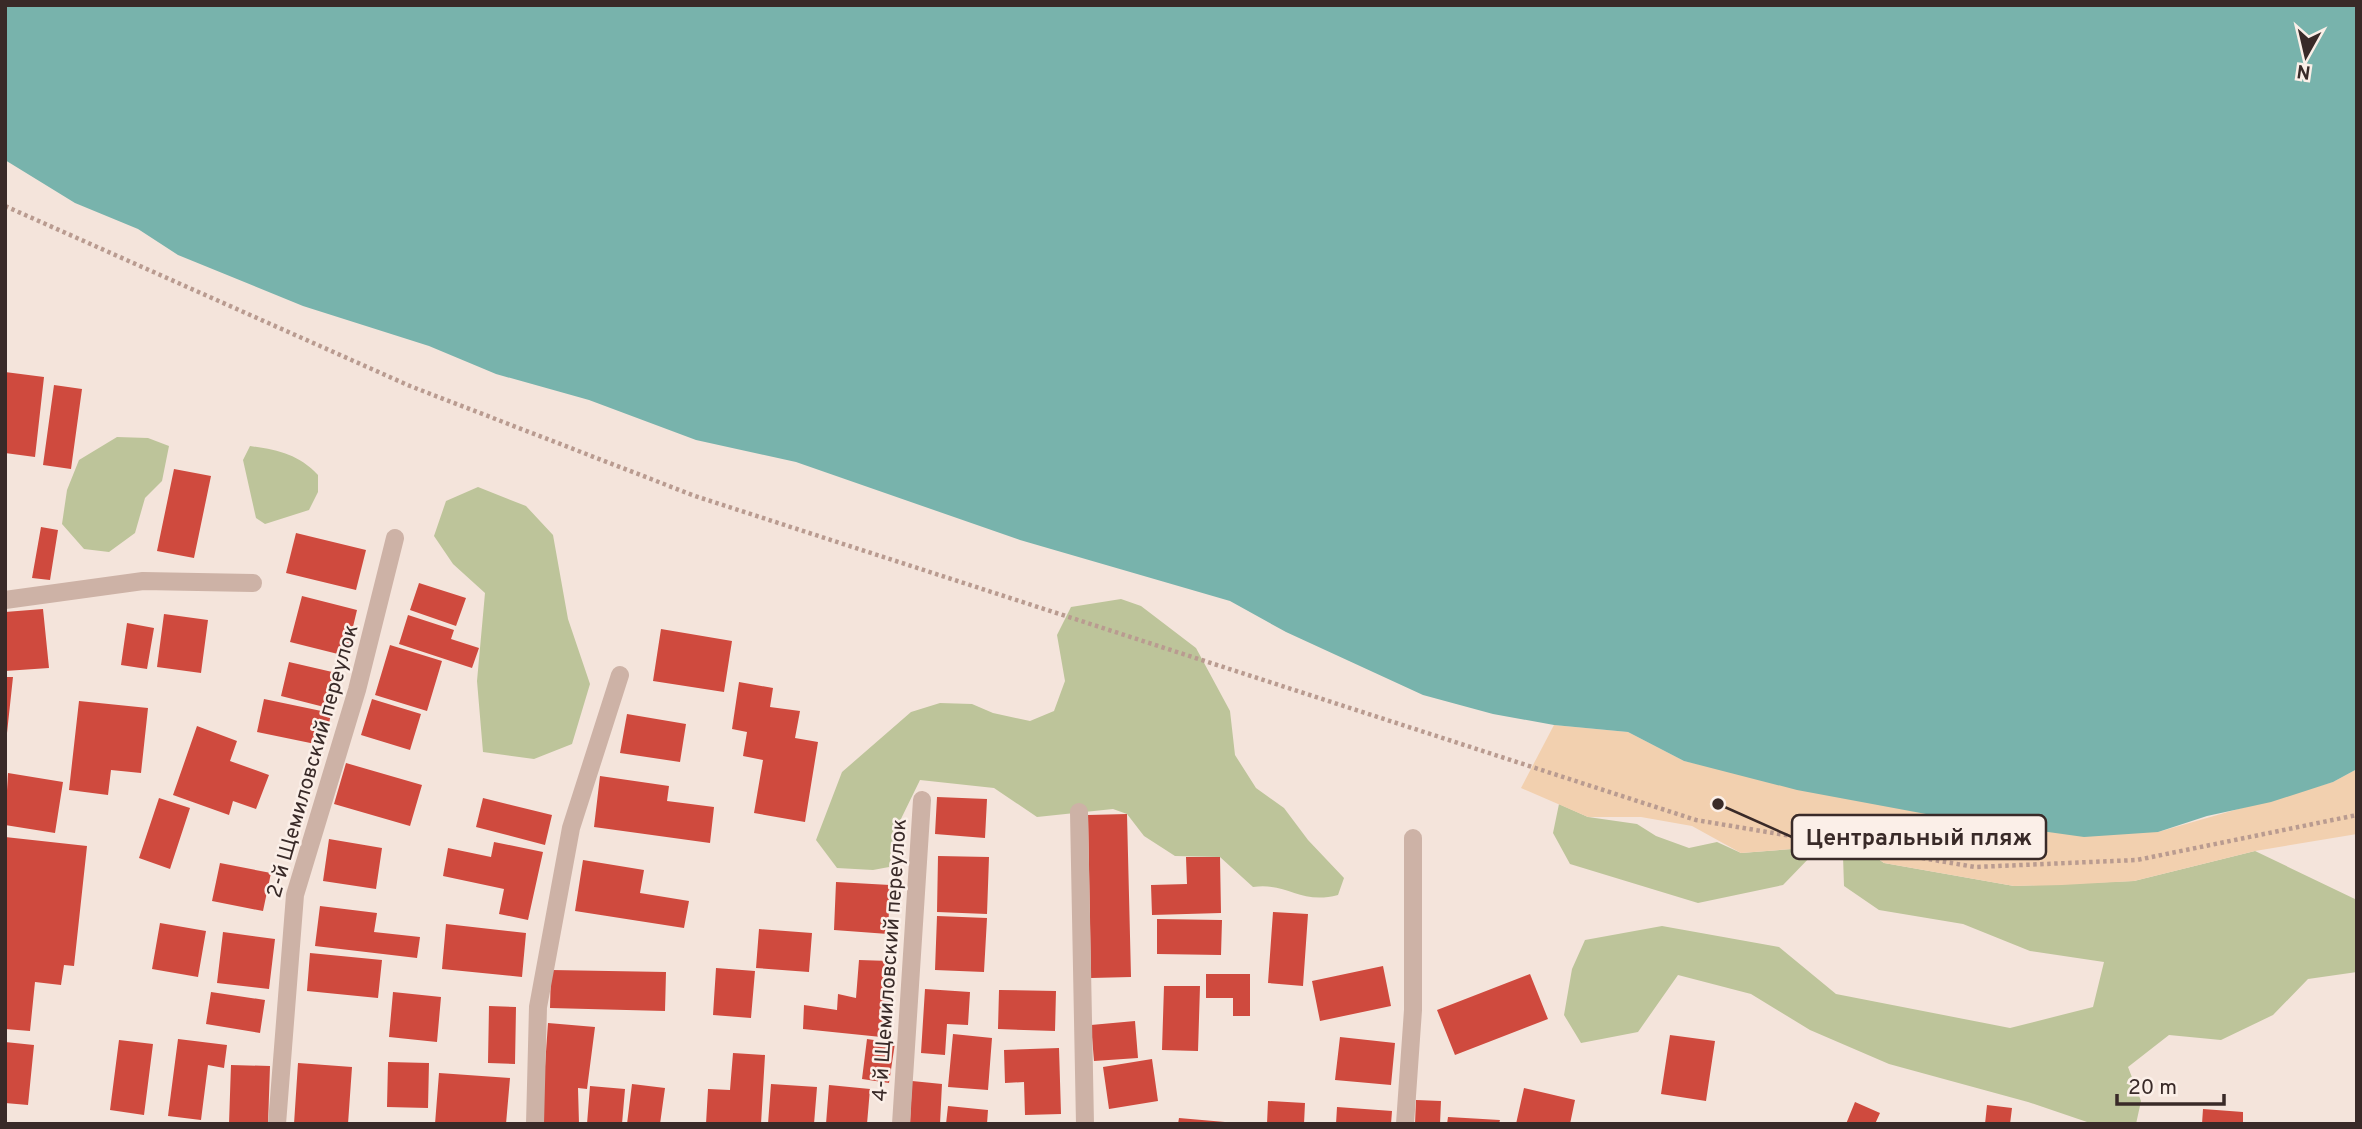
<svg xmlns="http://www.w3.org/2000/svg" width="2362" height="1129" font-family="Overpass,sans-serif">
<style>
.green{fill:#bdc49a}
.sand{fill:#f2d0af}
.water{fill:#78b3ac}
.building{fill:#cf4a3e}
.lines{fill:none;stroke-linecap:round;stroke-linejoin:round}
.path{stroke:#b99b90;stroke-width:4.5;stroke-dasharray:3.5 3.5;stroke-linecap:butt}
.minor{stroke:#cdb2a6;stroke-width:18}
.labels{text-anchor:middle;stroke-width:5;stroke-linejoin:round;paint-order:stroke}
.street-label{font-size:21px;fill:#392a28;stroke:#fbefe8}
.leader{fill:none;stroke:#392a28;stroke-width:2.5}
.callout-dot{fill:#392a28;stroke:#fbefe8;stroke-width:2.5}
.callout{fill:#fbefe8;stroke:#392a28;stroke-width:2.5}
.callout-label{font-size:23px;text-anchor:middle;font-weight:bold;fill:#392a28}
</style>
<rect width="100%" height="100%" fill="#f4e4db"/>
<path class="green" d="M117,437L148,438L169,446L162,481L145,498L135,533L109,552L84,549L62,524L67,490L79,460Z
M250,446C278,450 298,454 318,475V492L309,510L265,524L256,518L243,460Z
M478,487L526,506L553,535L568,619L590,684L572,744L534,759L483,752L477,681L485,593L453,564L434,536L446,501Z
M1121,599L1141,606L1196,648L1230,711L1235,755L1256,788L1284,808L1308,840L1344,878L1338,895C1300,905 1288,882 1253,887L1220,857L1175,856L1144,836L1127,814L1113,809L1037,817L994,788L920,780L898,825L889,867L873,870L837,868L816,840L842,772L911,712L940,703L972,704L993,713L1030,721L1054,711L1065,681L1057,635L1071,607Z
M1559,804L1588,817L1637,824L1656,836L1689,848L1717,842L1741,853L1792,849L1814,853L1783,885L1698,903L1570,864L1553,833Z
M1861,847L1884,863L2014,886L2134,881L2255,851L2357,900V972L2308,979L2273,1015L2221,1040L2169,1035L2128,1067L2141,1101L2136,1124L2090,1123L2028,1102L1889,1064L1810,1030L1751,994L1678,975L1638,1032L1581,1043L1564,1015L1572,969L1585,940L1662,926L1779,947L1836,994L2010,1028L2093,1007L2104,962L2030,951L1963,924L1879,910L1844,886L1843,856Z"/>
<path class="sand" d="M1554,725L1628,732L1684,761L1953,819L2009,827L2158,832L2333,782L2357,769V834L2255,851L2134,881L2062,885L2014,886L1884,863L1862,847L1843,856L1792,849L1741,853L1692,826L1641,817H1588L1521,788Z"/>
<path class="water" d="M5,5H2357V769L2333,782L2271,802L2207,816L2158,832L2084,837L1953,819L1797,790L1684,761L1628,732L1554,725L1493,714L1423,695L1286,632L1230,601L1020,540L796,462L696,440L589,400L496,374L429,346L303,306L178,255L138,229L75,203L5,160Z"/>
<path class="building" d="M5,372L44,377L35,457L5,453Z
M54,385L82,389L71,469L43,465Z
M174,469L211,476L194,558L157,551Z
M41,527L58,530L50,580L32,578Z
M296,533L366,550L356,590L286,573Z
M419,583L466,598L456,626L410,610Z
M302,596L357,610L346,656L290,642Z
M43,609L49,668L5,671V612Z
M164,614L208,620L201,673L157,667Z
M408,615L454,630L451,639L479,648L472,668L399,644Z
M127,623L154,628L147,669L121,665Z
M661,629L732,641L724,692L653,681Z
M390,645L442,661L427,711L375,695Z
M289,662L341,674L332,709L281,696Z
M5,677H13L7,733H5Z
M739,682L773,688L770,707L800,711L795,738L818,742L805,822L754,813L763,760L743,756L747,732L732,729Z
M264,699L331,713L325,746L257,732Z
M372,699L421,714L410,750L361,735Z
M79,701L148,708L141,773L111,770L108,795L69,790Z
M627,714L686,724L680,762L620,753Z
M197,726L237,741L230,761L269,775L256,809L233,801L229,815L173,795Z
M346,763L422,785L410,826L334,804Z
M8,773L63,782L55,833L5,825Z
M600,776L669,786L667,801L714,807L710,843L594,827Z
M937,797L987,799L985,838L935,834Z
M159,798L190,808L170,869L139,858Z
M483,798L552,815L545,845L476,827Z
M1127,814L1131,977L1091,978L1088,815Z
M5,837L87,846L74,966L64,965L61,985L35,982L30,1031L5,1029Z
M329,839L382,848L376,889L323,881Z
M494,842L543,852L528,920L499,914L504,889L443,876L448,848L491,857Z
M938,856L989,857L987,914L937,912Z
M1186,857H1220L1221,913L1152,915L1151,885L1187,884Z
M583,860L644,870L640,893L689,901L684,928L575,911Z
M220,863L271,873L263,911L212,901Z
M836,882L890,885L888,934L834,930Z
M320,906L377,913L374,932L420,937L417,958L315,946Z
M1273,912L1308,914L1303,986L1268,983Z
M937,916L987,918L984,972L935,970Z
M1157,919L1222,920L1221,955L1157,954Z
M160,923L206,931L198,977L152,969Z
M446,924L526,933L522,977L442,969Z
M759,929L812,933L809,972L756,968Z
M223,932L275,939L269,989L217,983Z
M310,953L382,960L378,998L307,991Z
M859,960L890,961L891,1038L803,1029L804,1005L837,1010L838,994L856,998Z
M1383,966L1391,1006L1320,1021L1312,981Z
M716,968L755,971L751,1018L713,1015Z
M551,970L666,972L665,1011L550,1008Z
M1206,974H1250V1016H1233V998H1206Z
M1530,974L1548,1019L1455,1055L1437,1010Z
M1164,986H1200L1198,1051L1162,1050Z
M925,989L970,992L968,1025L947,1024L945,1055L921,1053Z
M999,990L1056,991L1055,1031L998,1029Z
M211,992L265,1000L260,1033L206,1024Z
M393,992L441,997L437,1042L389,1037Z
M489,1006L516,1007L515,1064L488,1063Z
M1135,1021L1138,1058L1094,1061L1091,1025Z
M548,1023L595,1027L587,1089L578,1088L579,1124H541Z
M953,1034L992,1038L988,1090L948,1087Z
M1670,1035L1715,1041L1706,1101L1661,1094Z
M1340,1037L1395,1043L1391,1085L1335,1080Z
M178,1039L227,1045L224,1068L208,1065L201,1120L168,1116Z
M867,1039L895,1043L889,1083L862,1079Z
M119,1040L153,1044L144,1115L110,1110Z
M5,1042L34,1045L28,1105L5,1103Z
M1059,1048L1061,1114L1025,1115L1024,1082L1005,1083L1004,1050Z
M733,1053L765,1055L761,1124H706L708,1089L730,1090Z
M1152,1059L1158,1101L1109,1109L1103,1067Z
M388,1062L429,1063L428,1108L387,1107Z
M298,1063L352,1067L348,1124H294Z
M231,1065L270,1066L268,1124H229Z
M439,1073L510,1078L506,1124H435Z
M912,1081L942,1084L940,1124H910Z
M632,1084L665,1088L660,1124H627Z
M771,1084L817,1087L814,1124H768Z
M829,1085L870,1089L867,1124H826Z
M590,1086L625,1089L622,1124H587Z
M1524,1088L1575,1100L1570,1124H1516Z
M1416,1100L1441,1101L1440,1124H1415Z
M1268,1101L1305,1103L1304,1124H1267Z
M1855,1102L1880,1113L1875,1124H1846Z
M1987,1105L2012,1108L2010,1124H1985Z
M948,1106L988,1110L987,1124H946Z
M1337,1107L1392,1111L1391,1124H1336Z
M2203,1109L2243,1112V1124H2202Z
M1448,1117L1500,1120L1499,1124H1447Z
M1179,1118L1225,1122V1124H1178Z"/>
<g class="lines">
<path class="path" d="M5,206L410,386L695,496L1696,820L1975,867L2137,860L2357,815"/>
<path class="minor" d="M5,600L143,581L253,583
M1079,812L1085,1124
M277,1124L295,895L357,690L395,538
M535,1124L538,1007L571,828L620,675
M901,1124L922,800
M1405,1124L1413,1010V838"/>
</g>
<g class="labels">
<g class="street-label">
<text transform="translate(312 761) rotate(-74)" y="7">2-й Щемиловский переулок</text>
<text transform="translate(889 960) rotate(-86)" y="7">4-й Щемиловский переулок</text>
</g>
</g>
<path class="leader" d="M1718 804L1792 837"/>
<circle class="callout-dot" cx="1718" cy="804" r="7"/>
<rect class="callout" x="1792" y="815" width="254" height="44" rx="7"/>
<g class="callout-label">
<text x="1919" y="845">Центральный пляж</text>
</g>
<rect width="2362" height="1129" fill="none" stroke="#392a28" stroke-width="14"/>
<g transform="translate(2306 56) rotate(188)" stroke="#fbefe8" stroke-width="5" paint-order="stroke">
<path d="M0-5L12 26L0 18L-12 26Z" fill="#392a28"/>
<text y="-10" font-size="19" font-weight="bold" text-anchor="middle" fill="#392a28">N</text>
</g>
<path d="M2117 1094v10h107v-10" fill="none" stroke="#392a28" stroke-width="3.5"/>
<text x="2128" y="1094" font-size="21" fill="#392a28" stroke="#fbefe8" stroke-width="5" paint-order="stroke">20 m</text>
</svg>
